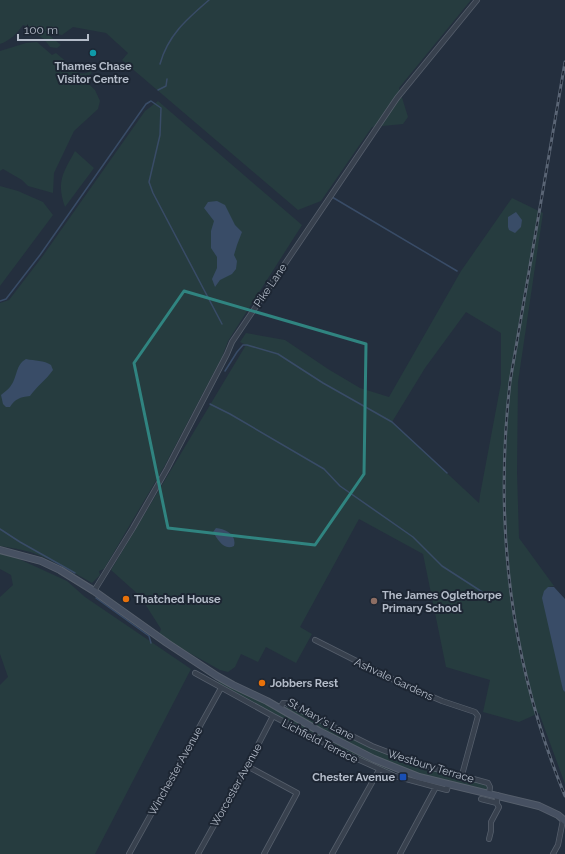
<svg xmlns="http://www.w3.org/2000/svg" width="565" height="854" font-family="Raleway,sans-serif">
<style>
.green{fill:#263c3f;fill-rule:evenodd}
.water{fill:#394c67}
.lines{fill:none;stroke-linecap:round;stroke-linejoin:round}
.stream{stroke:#394c67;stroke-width:1.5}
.minor-casing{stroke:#565f6c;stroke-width:6}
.secondary-casing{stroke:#565f6c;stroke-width:8}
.minor{stroke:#38414e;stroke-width:4.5}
.secondary{stroke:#465061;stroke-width:6}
.rail-casing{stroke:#5a6575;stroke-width:3}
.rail{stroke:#1d2633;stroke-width:1.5;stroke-dasharray:4.5;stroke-linecap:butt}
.marked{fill:none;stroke:#308480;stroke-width:3;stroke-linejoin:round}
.culture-dot{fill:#0f9aa8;stroke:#1d2633;stroke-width:1.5}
.food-dot{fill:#e8710a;stroke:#1d2633;stroke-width:1.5}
.education-dot{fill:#8d6e63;stroke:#1d2633;stroke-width:1.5}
.transit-dot{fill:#1a4fb4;stroke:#1d2633;stroke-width:1.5}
.labels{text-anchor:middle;stroke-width:4;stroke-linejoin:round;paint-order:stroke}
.poi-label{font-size:11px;font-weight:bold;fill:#b4bcc9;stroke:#1d2633;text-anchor:start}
.street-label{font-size:11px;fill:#b4bcc9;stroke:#1d2633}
</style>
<rect width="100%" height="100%" fill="#242f3e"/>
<path class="green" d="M0,0H471L399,88L408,117L403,124L372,127L321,201L298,210L122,60L128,53L106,33L73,27L62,35L44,31L61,45L57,48L50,47L44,39L36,34L39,30L23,25C16,34 11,40 0,44Z
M37,42L52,55L56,53C59,56 63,58 66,62C73,69 79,78 90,71L92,73L84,79L95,90L100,101L98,109L74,131L54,173L53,193L28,186L22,180L3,169L0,171V51L26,43Z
M158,101L302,225L228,341L222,357L164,467L104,569L99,571L100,575L92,583C73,572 43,554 22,550C14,548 7,547 0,546V303L9,300L42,257L145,111Z
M75,151L94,168L65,207C56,182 63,173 75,151Z
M0,186L18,191L43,202L53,215L0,286Z
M512,198L543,213L518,382L517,472L519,538L554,586L548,587L563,690L565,692V784L539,713L519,722L483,712L490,680L446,667L423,554L359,519L300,627L312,634L296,663L266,647L258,662L241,654L235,667L228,672L220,670L177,646L159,635L161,629L140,596L111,570L246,345L240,342L246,333L285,340L328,369L360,388L389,397L461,271ZM466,312L501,333V383L480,495L479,503L392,422L425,368Z
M0,553L8,554L67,581L85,597L191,669L95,854H0V685L8,677L0,654V597L13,585L11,575L0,569Z
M219,681L278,709L357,754L396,773V774C335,748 277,716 219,684L218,682Z
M288,705L373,748L485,783L488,786L487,790L484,792L426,777L364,753L286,709Z"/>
<path class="water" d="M217,201L225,205L235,225L242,232L237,245L234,255L237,261L236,269L232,274L220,280L215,287L212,279L217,268V257L211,248V231L214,221L204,208L208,202Z
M516,212L522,220L521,227L515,233L509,230L508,227V217Z
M26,359C35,361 44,360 51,365L53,370C46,380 37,386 30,396C20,397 15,399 10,407H6L3,404L1,395C4,392 8,390 10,387C18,377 15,365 26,359Z
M216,528C225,529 237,534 234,546C224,551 218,540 213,532Z
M548,587H554L565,599V692L563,690L542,598L544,591Z"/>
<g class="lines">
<path class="stream" d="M160,64C168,35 187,19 209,0
M158,90L166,86L167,79
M332,197L457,271
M0,301L6,299L40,255L146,104L151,101L161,108L160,135L149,182L153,193L222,324
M225,371L237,352L243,345H247L278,354L323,383L392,422L447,473
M210,404L230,414L324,469L340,486L413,537L442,566L487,595
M0,529L20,542L75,573
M96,598L149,636L151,643"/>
<defs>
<path id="minor" d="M94,591L133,528L167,469L227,354L232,342L397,98L477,0
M315,640L398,682L442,701L475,712L478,716L462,775
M195,673L273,716L344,753L395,776L447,790L448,785
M280,708L283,703H286L372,746L422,765L488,783L490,787L489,794
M247,766L297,793L264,854
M481,799L497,803
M489,839L491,831V822L499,807L497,804V795
M129,854L221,688
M198,854L247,766L273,716
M332,854L379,770
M400,854L436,787
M553,854L558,845L563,820"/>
<path id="secondary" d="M0,550L41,561L60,570L94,591L167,643L217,676L233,685L267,701L319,731L374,759L419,777L539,806L558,815L565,821"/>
</defs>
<use href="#minor" class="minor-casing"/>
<use href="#secondary" class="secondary-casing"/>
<use href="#minor" class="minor"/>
<use href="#secondary" class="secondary"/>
<defs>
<path id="rail" d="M565,62L510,382C494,526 510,662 565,796"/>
</defs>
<use href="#rail" class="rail-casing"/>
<use href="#rail" class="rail"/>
</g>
<path class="marked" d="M184,291L366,344L364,474L315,545L168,528L134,363Z"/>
<circle class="culture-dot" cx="93" cy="53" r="4"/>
<g class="food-dot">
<circle cx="126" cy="599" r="4"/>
<circle cx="262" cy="683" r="4"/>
</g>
<circle class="education-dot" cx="374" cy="601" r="4"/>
<rect class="transit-dot" x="399" y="773" width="8" height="8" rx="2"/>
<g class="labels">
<g class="poi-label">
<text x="93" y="70" text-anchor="middle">Thames Chase<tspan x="93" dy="13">Visitor Centre</tspan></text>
<text x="382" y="599">The James Oglethorpe<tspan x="382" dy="13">Primary School</tspan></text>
<text x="134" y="603">Thatched House</text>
<text x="270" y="687">Jobbers Rest</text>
<text x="395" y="781" text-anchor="end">Chester Avenue</text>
</g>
<g class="street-label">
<text transform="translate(270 285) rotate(-56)" y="4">Pike Lane</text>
<text transform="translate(394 679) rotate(25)" y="4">Ashvale Gardens</text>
<text transform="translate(321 719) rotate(29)" y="4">St Mary's Lane</text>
<text transform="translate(320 741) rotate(27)" y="4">Lichfield Terrace</text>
<text transform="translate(431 766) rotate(17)" y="4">Westbury Terrace</text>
<text transform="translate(175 771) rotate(-61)" y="4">Winchester Avenue</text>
<text transform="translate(236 785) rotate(-61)" y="4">Worcester Avenue</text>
</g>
</g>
<path d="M18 34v6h70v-6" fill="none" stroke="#b4bcc9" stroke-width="2"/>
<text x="24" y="34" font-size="12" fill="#b4bcc9" stroke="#1d2633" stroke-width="3" paint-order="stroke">100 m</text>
</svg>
